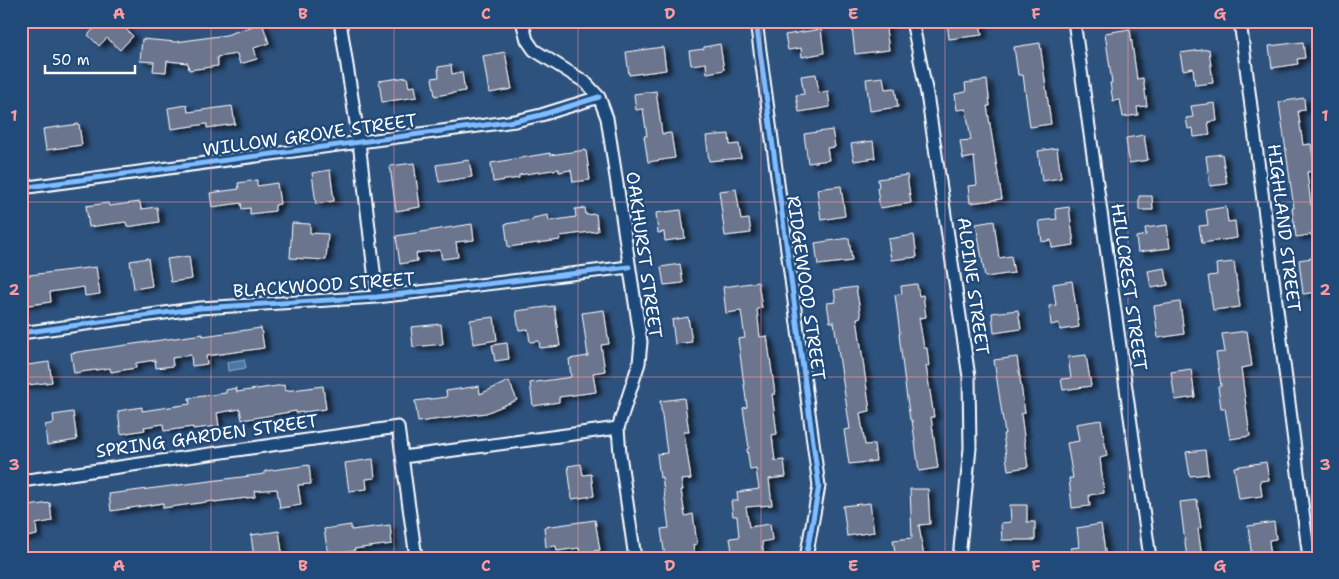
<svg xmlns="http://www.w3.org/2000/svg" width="1339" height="579" font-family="'Shantell Sans',sans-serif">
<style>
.water{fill:#4b77a6;stroke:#93adca}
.building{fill:#6c748e;stroke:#fff;filter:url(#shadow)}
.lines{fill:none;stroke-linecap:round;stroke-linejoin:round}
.minor-casing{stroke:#fff;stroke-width:15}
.minor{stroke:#1f4a7a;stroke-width:11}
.cycleway-casing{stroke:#1f4a7a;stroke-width:8}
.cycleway{stroke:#80bcff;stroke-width:5}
.grid{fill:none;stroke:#ff9aa2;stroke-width:1;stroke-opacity:0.55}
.labels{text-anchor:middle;stroke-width:5;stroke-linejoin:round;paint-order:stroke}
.street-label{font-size:18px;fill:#fff;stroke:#1f4a7a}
.neatline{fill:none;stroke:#ff9aa2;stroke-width:2}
.grid-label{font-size:16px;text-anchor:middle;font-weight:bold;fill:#ff9aa2}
</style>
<defs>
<filter id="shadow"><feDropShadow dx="5.5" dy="3" stdDeviation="2.5" flood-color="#0009"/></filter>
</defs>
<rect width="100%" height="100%" fill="#2e527e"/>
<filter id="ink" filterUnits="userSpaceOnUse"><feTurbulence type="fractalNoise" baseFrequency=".02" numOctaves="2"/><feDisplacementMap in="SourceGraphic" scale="10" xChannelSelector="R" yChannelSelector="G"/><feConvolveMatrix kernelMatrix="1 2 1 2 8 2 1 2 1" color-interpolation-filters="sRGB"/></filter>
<g filter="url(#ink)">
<path class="water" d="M244,359L246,368L228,371L227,362Z"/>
<path class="building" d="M101,21H118L133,36L120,50L107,38L99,46L88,35Z
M947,21H980L982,35L949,39Z
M885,22L889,50L855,54L852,27Z
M262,23L269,43L254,48L257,59L240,64L237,54L217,57L218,66L189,70L188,63L167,61L166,72L153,71L154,62L140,61L142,39L176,42L226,35Z
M821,29L824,53L802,57L801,48L788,50L785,35Z
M1130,29L1137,79L1143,78L1147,106L1137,107L1138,115L1123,117L1120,100L1113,101L1110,83H1112L1105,33Z
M1303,42L1305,58L1297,59L1298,64L1272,68L1269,46Z
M1040,43L1051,124L1030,127L1023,75H1018L1014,47Z
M720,44L724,70L707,73L706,63L691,65L689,51L704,49V47Z
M663,47L666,70L629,75L626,52Z
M1209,49L1213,83L1195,85L1193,68L1183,70L1180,53Z
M505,52L512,89L489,93L483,56Z
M451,65L452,74L462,72L465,91L435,96L432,78L439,77L438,67Z
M816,74L819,93L828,91L830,107L799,112L796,95L804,94L801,76Z
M407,77L409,87L415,86L417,97L382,102L379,81Z
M883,77L885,89L895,88L898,107L870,111L866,79Z
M987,80L990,106H987L1002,199L970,203L968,186L977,185L974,157L963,159L960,141L971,140L966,109L957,110L955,94L966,92L965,83Z
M656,91L662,134L671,133L675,158L648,162L644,136H647L643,109L636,110L634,94Z
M1304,98L1305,110L1298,111L1303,145L1311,144L1315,171L1307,172L1311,205H1313L1317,234L1296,237L1292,208H1294L1279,102Z
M1215,103L1217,121L1208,122L1210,135L1194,137L1193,128L1188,129L1186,118L1193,117L1191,106Z
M187,105L188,112L232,106L235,124L207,128V124L171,129L168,108Z
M79,124L82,145L46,150L43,129Z
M832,130L835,147L827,148L829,160L808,163L804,134Z
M729,134L730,145L739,144L741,158L709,161L706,136Z
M1144,135L1148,160L1129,163L1126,138Z
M873,141L875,158L854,161L851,144Z
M1057,148L1061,178L1042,181L1038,151Z
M586,150L590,180L573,182L571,170L559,172V169L519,175V178L493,182L491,163L550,153V155Z
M1222,154L1227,184L1210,186L1206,156Z
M469,160L472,177L439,182L436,165Z
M414,163L420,207L396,211L390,166Z
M330,170L334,201L316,204L312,173Z
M907,175L911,203L880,208L877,188H879L878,179Z
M257,180V186L277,183L280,204L275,205V211L250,214V208L242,209L241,203L212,207L210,193L239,189L238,183Z
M841,186L845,216L821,220L817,189Z
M736,189L741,220L749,219L751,233L725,236L719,191Z
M1139,196H1152L1153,210H1139Z
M140,202L141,209L157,207L159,222L127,227L126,222L89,227L86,206L108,203L109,206Z
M1069,207L1074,245L1052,248L1051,240L1042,242L1039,221L1057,219L1055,209Z
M1226,207L1228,222L1235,221L1237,238L1202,243L1199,226L1208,225L1206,210Z
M585,208L586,215L596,214L598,231L560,236V240L508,247L505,224L533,220V218L548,215L549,221L576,217L575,209Z
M681,210L685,238L665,241L664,232L658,233L656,213Z
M994,221L999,258L1011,256L1014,273L985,277L976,224Z
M292,223L310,224V233L328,234L326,260L290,258Z
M472,224L474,240L456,242L458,257L442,259L440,250L416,253L417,261L400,264L396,236Z
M1167,225L1170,248L1138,252L1136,237L1146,235L1145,228Z
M914,235L917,257L891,260L888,239Z
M849,238L852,261L818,265L815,243Z
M189,256L192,279L171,282L167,259Z
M1318,257V292L1303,294L1299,260Z
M148,258L152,286L134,289L130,261Z
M1234,262L1240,307L1213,310L1208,276L1217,275L1216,264Z
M680,264L683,283L664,285L661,267Z
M96,267L100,294L85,296L84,287L50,292L51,302L21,306V276Z
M1165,268L1168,285L1151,288L1148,271Z
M1072,281L1079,327L1060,330L1059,323L1051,325L1049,306L1056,305L1053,284Z
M758,282L762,308L757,309L760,337L767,336L775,394H772L777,434L772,435L775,461L784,460L786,477L769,479L772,505L746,507L749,527L770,524L772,540L762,542L764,558H733L730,538L739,537L737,516H733L731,501H738L737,492L759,489L756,469L750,470L747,449L749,448L743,408L747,407L738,339L745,338L741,311L726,313L723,287Z
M917,284L919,296L923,295L926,317L919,318L924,348H927L929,366H926L934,417H931L938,468L919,471L912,420H910L905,384L899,334H900L895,295L902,294L901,286Z
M856,287L861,317L857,318L870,411L860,413L865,445L874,444L876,461L849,464L844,430L850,429L834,322H830L827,303L836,302L834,290Z
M1180,302L1184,334L1158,338L1154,306Z
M554,306L560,346L540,348L539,341L530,342L528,329L519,330L516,311Z
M604,310L609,344L601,345L605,371L593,373L596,392L559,397V402L533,406L530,383L571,377L569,359L588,356L582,313Z
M1018,310L1021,329L994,333L992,313Z
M494,317L497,340L473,344L470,320Z
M688,317L692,342L675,344L672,320Z
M441,324L443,344L413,347L411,327Z
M261,328L264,348L206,356L207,364L192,366L191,355L172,358L173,366L156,368L155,360L136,363V368L111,372L110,368L74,373L71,353L203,334V336Z
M1247,331L1252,366L1241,368L1250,436L1230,439L1225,408H1221L1218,387L1221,386L1216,353L1225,352L1222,334Z
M507,343L509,359L495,361L492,345Z
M1086,355L1091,386L1063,390L1061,379L1071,378L1068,357Z
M1017,357L1025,413L1021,414L1028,467L1008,470L1003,434H1005L994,360Z
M49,362L52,382L21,386V366Z
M1191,369L1195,397L1175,400L1171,372Z
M509,381L517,400L486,413L418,422L415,401L447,397L446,391L479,386L480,394Z
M284,385L285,391L323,386L326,409L296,413V411L242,420L240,409L217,413L219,426L193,429V427L164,431L163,424L144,427L145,430L121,434L118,411L142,407V411L190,404L189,398L226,393V390L236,388L237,392Z
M684,398L689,432H684L691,479L681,480L683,490H681L685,516L693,514L697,544L693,545L695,558H665L661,529L669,528L662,477L660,478L657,454L667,453L660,401Z
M73,412L77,440L47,445L45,425L54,423L53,415Z
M1101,420L1107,456L1100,458L1104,493L1089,495L1090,506L1072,508L1069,478H1073L1067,443L1079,441L1076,424Z
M1205,450L1208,474L1190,476L1186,452Z
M373,459L375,478L366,479L367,489L349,491L345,463Z
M1266,462L1269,480L1260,481L1262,496L1239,499L1234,467Z
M581,464L583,475L591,474L594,496L572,499L568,466Z
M309,465L311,484L298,485L301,505L280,508L277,489L254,491L255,497L214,502V501L163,508V503L111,511L109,494L265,474V471Z
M910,489H928L930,524L919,525L924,558H896L893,540L912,538Z
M1197,500L1201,528L1198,529L1202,558H1187L1180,502Z
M50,503L52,521L36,524L37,535L21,538V507Z
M870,503L874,532L847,536L843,506Z
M1010,505H1027V522H1035V540H1002L1001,523L1011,522Z
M595,520L600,550L580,553L579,548L557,551L556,546L546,547L544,527Z
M1274,522L1276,539L1269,540L1271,558H1252L1248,526Z
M1101,524L1106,558H1072L1071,548L1079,547L1077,528Z
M351,525V530L390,525L392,544L354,549V551L328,555L324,529Z
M279,531L283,558H254L251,535Z"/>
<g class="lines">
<defs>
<path id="minor" d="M340,21L359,142L377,297
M522,21L527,40L534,50L585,82L599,97L607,118L641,342L639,363L618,428L620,454L635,558
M756,21L819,486L806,558
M912,21L927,94L969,377L970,448L959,558
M1074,21L1150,558
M1240,21L1309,558
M21,188L515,121L541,115L599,97
M21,333L200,308L377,297L629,267
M403,457L618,428
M21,481L398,427L416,558"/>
</defs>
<use href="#minor" class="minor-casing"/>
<use href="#minor" class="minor"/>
<defs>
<path id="cycleway" d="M756,21L819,486L806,558
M21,188L515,121L541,115L599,97
M21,333L200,308L377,297L629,267"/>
</defs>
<use href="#cycleway" class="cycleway-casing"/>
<use href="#cycleway" class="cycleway"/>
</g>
</g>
<path class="grid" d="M211,21V558M394,21V558M578,21V558M761,21V558M945,21V558M1128,21V558M21,202H1318M21,377H1318"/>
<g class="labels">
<g class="street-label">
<text transform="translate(310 135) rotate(-8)" y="6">WILLOW GROVE STREET</text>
<text transform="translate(1284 228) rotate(83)" y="6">HIGHLAND STREET</text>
<text transform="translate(644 255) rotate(82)" y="6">OAKHURST STREET</text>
<text transform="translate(324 285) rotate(-4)" y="6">BLACKWOOD STREET</text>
<text transform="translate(973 286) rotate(82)" y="6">ALPINE STREET</text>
<text transform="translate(1129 287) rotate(82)" y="6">HILLCREST STREET</text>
<text transform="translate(806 288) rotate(82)" y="6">RIDGEWOOD STREET</text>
<text transform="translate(207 436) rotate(-8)" y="6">SPRING GARDEN STREET</text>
</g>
</g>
<rect width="1339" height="579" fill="none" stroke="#1f4a7a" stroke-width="55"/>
<path d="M45 65v8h90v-8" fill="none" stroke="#ffffff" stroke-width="2.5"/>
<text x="52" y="65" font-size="15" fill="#ffffff" stroke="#1f4a7a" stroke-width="4" paint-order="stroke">50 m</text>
<rect x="28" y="28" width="1284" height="524" class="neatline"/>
<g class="grid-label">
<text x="119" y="19">A</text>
<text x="303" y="19">B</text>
<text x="486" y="19">C</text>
<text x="670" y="19">D</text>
<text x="853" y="19">E</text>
<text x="1036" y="19">F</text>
<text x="1220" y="19">G</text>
<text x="14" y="121">1</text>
<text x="1325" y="121">1</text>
<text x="14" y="295">2</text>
<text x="1325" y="295">2</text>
<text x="14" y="470">3</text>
<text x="1325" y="470">3</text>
<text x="119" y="571">A</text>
<text x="303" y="571">B</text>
<text x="486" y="571">C</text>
<text x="670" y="571">D</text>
<text x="853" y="571">E</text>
<text x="1036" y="571">F</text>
<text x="1220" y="571">G</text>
</g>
</svg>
